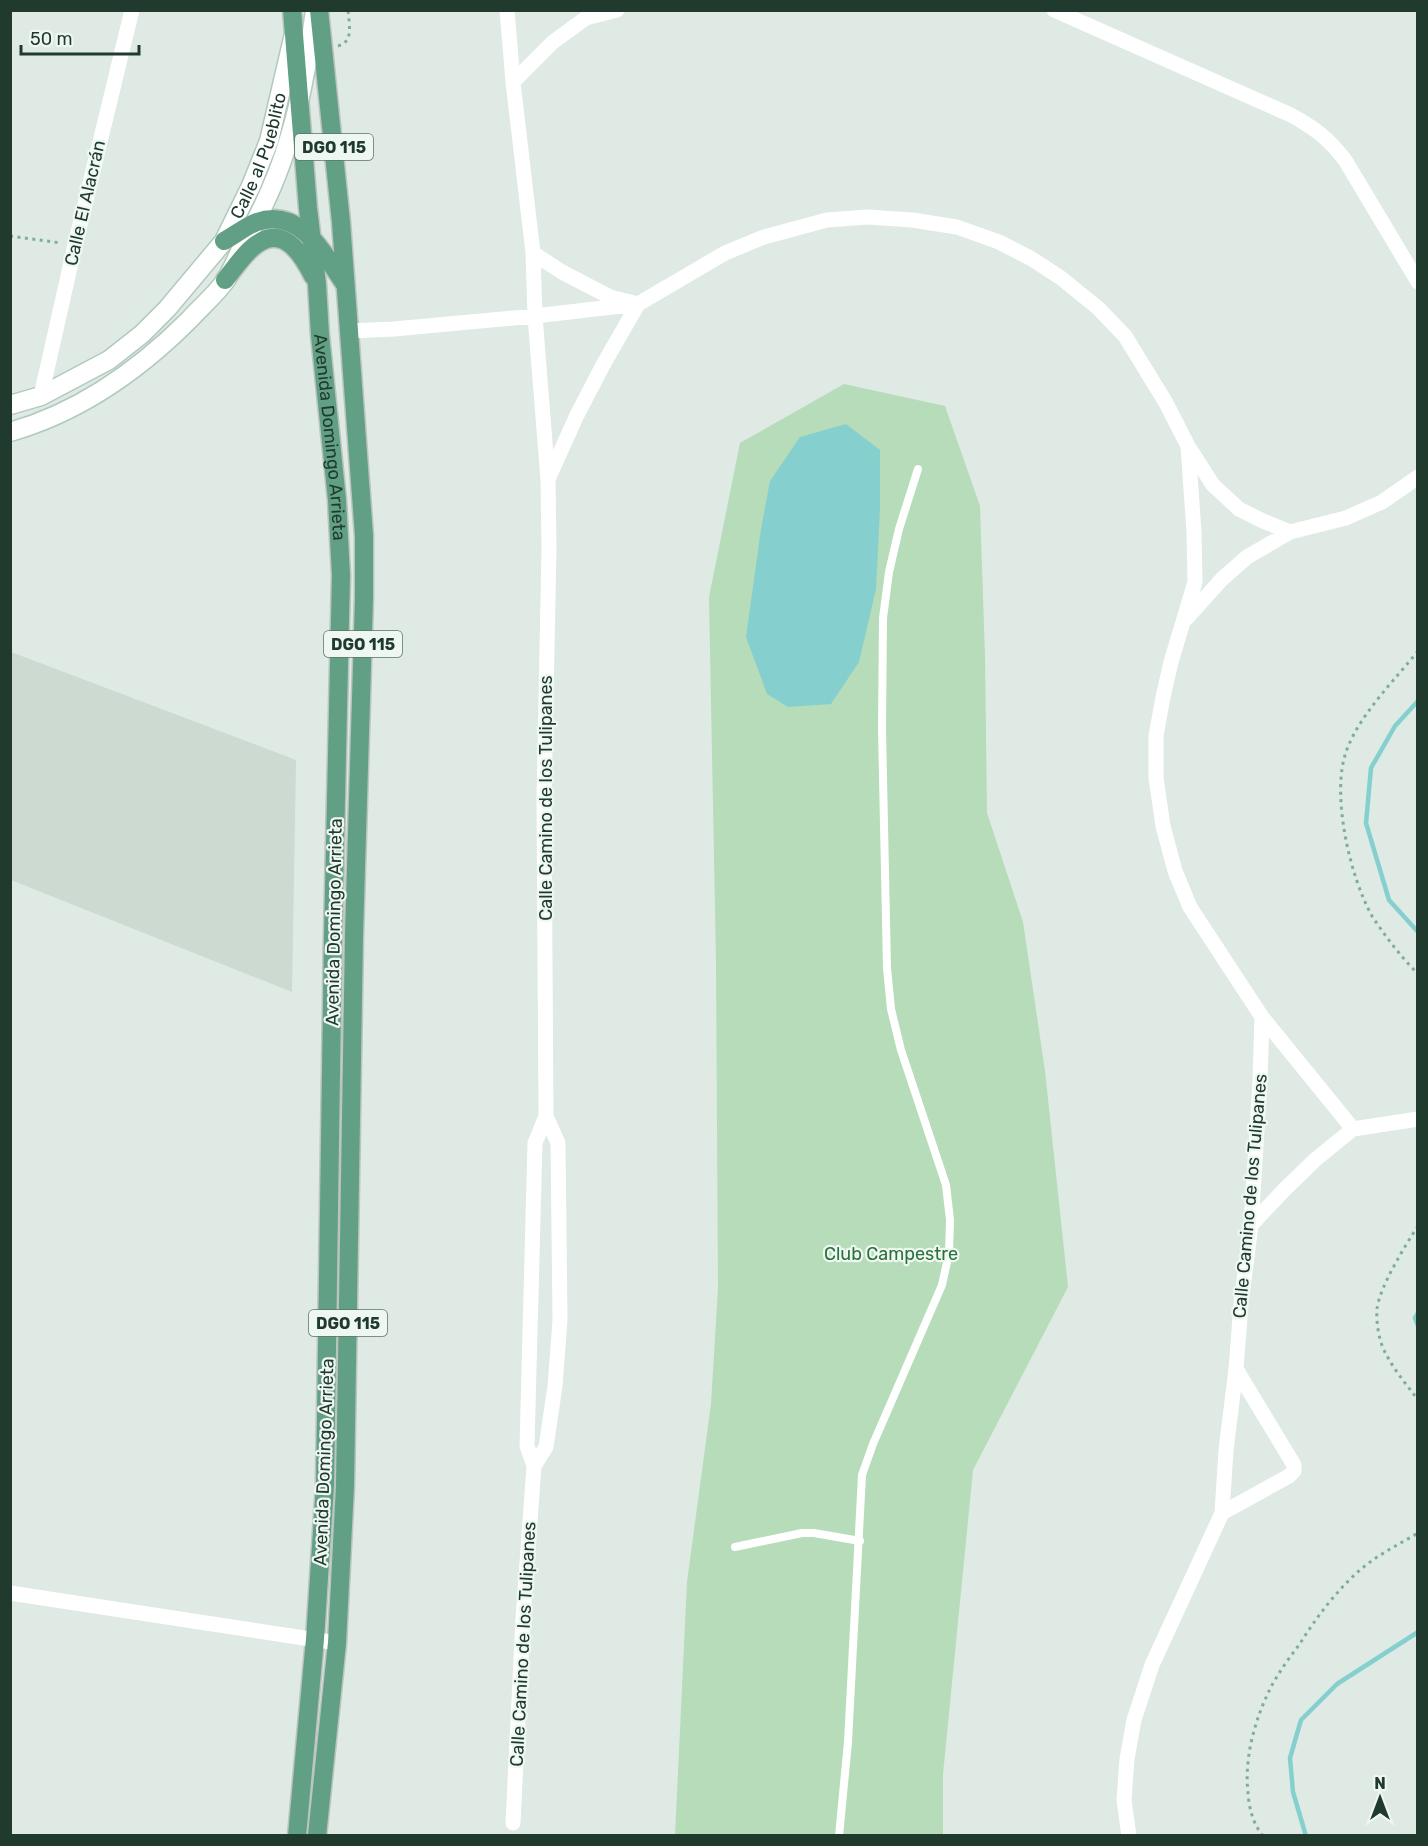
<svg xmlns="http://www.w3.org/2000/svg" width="1428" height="1846" font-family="Rubik,sans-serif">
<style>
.built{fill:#ccdad1}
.green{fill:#b6dcba}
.water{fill:#85d0cf}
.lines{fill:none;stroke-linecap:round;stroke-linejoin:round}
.stream{stroke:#85d0cf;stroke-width:4.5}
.secondary-casing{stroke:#b1cabd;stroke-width:21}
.primary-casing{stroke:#bcc4c0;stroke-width:21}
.path{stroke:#7eae97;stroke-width:3;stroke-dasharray:3 4.5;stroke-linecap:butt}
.lane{stroke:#fff;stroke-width:8}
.street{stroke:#fff;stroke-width:15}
.secondary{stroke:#fff;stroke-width:18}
.primary{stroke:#62a086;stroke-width:18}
.labels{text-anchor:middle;stroke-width:4.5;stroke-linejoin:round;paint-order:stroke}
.shield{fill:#eef7f1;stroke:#5e7368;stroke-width:1.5}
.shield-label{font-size:16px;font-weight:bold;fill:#203a2e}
.street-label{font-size:18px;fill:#203a2e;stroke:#eef7f1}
.park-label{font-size:18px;fill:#2a7039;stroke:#eef7f1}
</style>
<rect width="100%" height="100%" fill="#deeae3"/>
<path class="built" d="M11,652L296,760L292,992L11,880Z"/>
<path class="green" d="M844,384L945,406L980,506L985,657L987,813L1023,922L1045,1071L1068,1287L973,1470L943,1774V1835L675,1836L687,1582L711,1404L718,1288L716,959L709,597L740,443Z"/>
<path class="water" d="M846,424L880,450V509L876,589L859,662L831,704L788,707L767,694L746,637L761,529L770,481L800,437Z"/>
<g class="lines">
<path class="stream" d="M1418,701L1395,726L1371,768L1366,823L1389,900L1418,932
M1418,1313L1415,1318L1418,1326
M1306,1836L1293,1792L1290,1758L1301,1720L1337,1684L1418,1632"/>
<defs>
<g id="secondary">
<path id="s1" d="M10,405L41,396L109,360L142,334L167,309L224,241L251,186L269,141L293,38"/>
<path d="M10,432C80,412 139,370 189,320C201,307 216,294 226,280C232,270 237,258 242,247C261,213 278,177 289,139C302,98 309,54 315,10"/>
</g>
<g id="primary">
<path id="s2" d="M292,10L308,208L317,284L320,335L337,500L341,575L333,935L325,1485L315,1639L297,1836"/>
<path d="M224,241C235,235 246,226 257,222C300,207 324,254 344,283"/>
<path d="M225,280C234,269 242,256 253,247C282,223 301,252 313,276"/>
<path d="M317,1836L337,1643L345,1486L354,935L364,598V536L341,222L319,10"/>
</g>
</defs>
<use href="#secondary" class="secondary-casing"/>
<use href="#primary" class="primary-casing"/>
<path class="path" d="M338,46C354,42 349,24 348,10
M10,236L61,243
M1418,651C1394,681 1359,715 1346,752C1331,795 1350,877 1372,916C1385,936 1401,957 1418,974
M1418,1226C1406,1244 1379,1288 1377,1309C1376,1323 1379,1342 1386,1354C1394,1370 1407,1385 1418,1400
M1263,1836C1253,1824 1249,1808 1248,1793C1244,1757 1255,1719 1271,1687C1279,1672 1289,1658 1299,1645C1316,1618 1336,1591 1360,1570C1377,1555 1398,1545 1418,1533"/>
<path class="lane" d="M735,1547L802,1533H814L860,1541
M839,1836L848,1742L862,1475L873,1444L942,1285L949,1253L950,1220L946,1185L901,1050L891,1009L887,968L882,729L883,618L889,572L899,529L918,469"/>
<path class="street" d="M507,10L513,82L533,253L535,316L548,480L549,548L544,800L546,1116L535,1143L527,1446L534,1466L523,1618L513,1823
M1054,10L1291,115C1316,129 1328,138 1345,160L1418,282
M513,82L553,42L586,18L617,10
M533,253L562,272L610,297L638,304L603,365L577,415L549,477
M348,331L394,329L535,316L638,304L725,253L764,237L827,220L868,217L912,220L957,227L999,242L1032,259L1061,278L1098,308L1125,336L1166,403L1188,446L1194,532L1195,582L1171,662L1163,697L1156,736V778L1163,826L1175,871L1190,907L1262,1017L1260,1081L1251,1225L1241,1304L1236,1369L1226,1450L1222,1513L1152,1665L1134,1720L1127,1759L1124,1800L1129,1836
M41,396L75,245L132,10
M1190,449L1213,485L1239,509L1263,521L1290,532L1346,518L1382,502L1418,477
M1186,619L1222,579L1247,557L1290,532
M1262,1017L1353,1129
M1251,1225L1285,1189L1316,1159L1353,1129L1418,1119
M534,1466L546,1447L555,1386L560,1320L558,1143L546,1116
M1222,1513L1289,1476L1294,1471V1465L1236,1369
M10,1593L337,1643"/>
<use href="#secondary" class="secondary"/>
<use href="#primary" class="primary"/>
</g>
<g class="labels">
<g class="shield">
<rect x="295" y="134" width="78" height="26" rx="4.5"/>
<rect x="324" y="631" width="78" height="26" rx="4.5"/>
<rect x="309" y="1310" width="78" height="26" rx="4.5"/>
</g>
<g class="shield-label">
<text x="334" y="153">DGO 115</text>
<text x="363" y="650">DGO 115</text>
<text x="348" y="1329">DGO 115</text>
</g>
<g class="street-label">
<text dy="6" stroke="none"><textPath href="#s1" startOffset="368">Calle al Pueblito</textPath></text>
<text transform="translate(85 203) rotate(-77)" y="6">Calle El Alacrán</text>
<text dy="6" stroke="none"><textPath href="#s2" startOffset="429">Avenida Domingo Arrieta</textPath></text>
<text transform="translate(546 798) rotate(-90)" y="6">Calle Camino de los Tulipanes</text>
<text transform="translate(334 922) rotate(-89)" y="6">Avenida Domingo Arrieta</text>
<text transform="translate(1250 1196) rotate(-85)" y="6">Calle Camino de los Tulipanes</text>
<text transform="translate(324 1462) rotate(-88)" y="6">Avenida Domingo Arrieta</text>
<text transform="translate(523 1644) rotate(-87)" y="6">Calle Camino de los Tulipanes</text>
</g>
<g class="park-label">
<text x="891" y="1260">Club Campestre</text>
</g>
</g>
<rect width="1428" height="1846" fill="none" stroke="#203a2e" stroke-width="24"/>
<g transform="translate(1380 1798)" stroke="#eef7f1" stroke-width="4.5" paint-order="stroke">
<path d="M0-4.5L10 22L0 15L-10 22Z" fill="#203a2e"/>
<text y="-9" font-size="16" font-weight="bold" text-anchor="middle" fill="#203a2e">N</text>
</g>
<path d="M21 45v9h118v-9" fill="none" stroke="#203a2e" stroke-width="3"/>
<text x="30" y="45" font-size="18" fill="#203a2e" stroke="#eef7f1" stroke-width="4.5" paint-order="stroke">50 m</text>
</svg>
